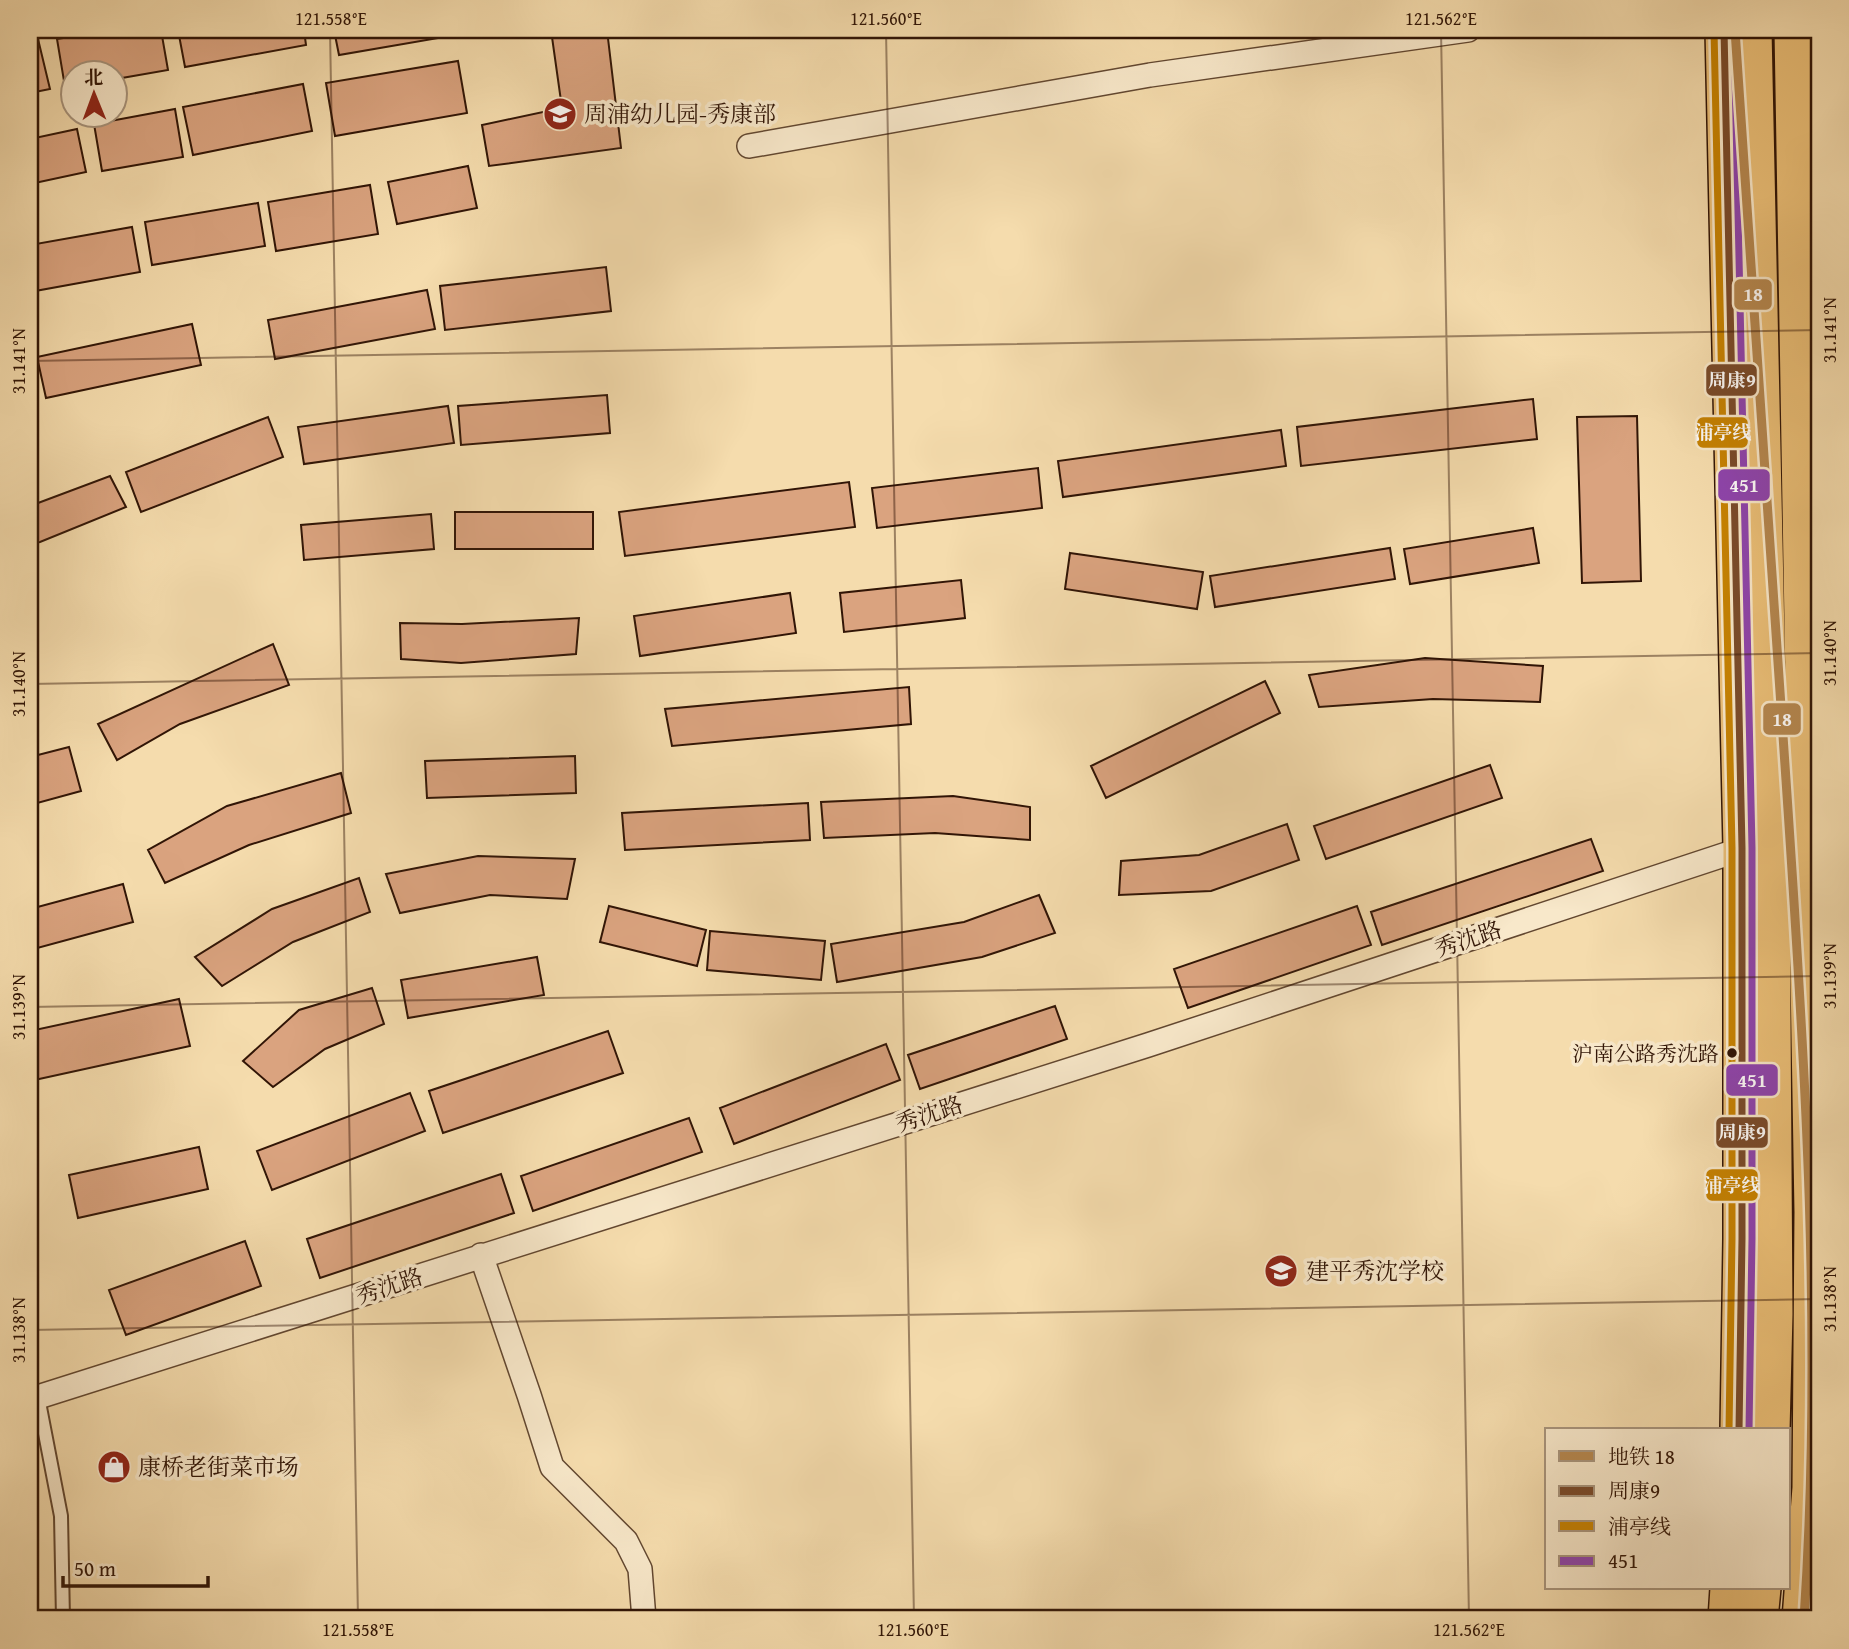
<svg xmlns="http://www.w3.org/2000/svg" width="1849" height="1649" font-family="'Gentium Book Plus','Noto Serif SC',serif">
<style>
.building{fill:#daa37f;stroke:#311506;stroke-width:2}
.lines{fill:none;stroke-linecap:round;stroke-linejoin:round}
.service-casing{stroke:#624730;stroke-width:16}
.minor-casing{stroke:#624730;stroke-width:26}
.primary-casing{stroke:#311506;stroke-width:40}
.service{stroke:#f8e8ca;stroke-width:12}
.minor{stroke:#f8e8ca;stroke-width:23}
.primary{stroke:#eabe76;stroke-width:37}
.primary-bridge-casing{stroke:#311506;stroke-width:40;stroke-linecap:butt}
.primary-bridge{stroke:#eabe76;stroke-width:37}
.bus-1-casing{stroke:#f8e8ca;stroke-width:12}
.bus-2-casing{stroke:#f8e8ca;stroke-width:12}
.bus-3-casing{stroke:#f8e8ca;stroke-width:12}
.bus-1{stroke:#7a4b2a;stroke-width:7}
.bus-2{stroke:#c68202;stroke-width:7}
.bus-3{stroke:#8e44ad;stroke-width:7}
.metro-1-casing{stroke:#f8e8ca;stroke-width:14}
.metro-1{stroke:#b5874f;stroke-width:9}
.ticks{fill:none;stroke:#311506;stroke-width:2;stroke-opacity:0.45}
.bus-dot{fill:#311506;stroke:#f8e8ca;stroke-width:2.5}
.labels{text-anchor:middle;stroke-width:7;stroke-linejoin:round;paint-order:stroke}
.bus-label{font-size:21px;fill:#311506;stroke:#f8e8ca;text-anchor:end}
.poi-label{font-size:23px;fill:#311506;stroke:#f8e8ca;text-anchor:start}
.street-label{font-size:23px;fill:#311506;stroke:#f8e8ca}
.line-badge{stroke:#f8e8ca;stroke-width:2.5}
.badge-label{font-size:19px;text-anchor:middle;font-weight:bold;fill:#fff}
.neatline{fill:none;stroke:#311506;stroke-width:2.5}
.ticks-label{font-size:18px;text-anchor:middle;fill:#311506}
</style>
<rect width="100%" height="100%" fill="#f5dcad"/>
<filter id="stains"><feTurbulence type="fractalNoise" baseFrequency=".00286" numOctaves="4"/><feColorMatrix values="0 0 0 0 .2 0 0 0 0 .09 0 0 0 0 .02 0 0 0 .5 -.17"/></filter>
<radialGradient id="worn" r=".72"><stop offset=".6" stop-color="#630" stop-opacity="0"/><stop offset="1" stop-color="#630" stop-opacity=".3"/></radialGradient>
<path class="building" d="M113,30H161L168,70L116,79V74H74V86L65,87L57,39Z
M178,30H304L306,45L185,67Z
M334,30H449L450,36L339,55Z
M551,30H607L621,148L489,166L482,125L562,108Z
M38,39L50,89L30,93V41Z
M458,61L467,113L335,136L326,83Z
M303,84L312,131L193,155L183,107Z
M175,109L183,157L102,171L94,124Z
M77,129L86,172L30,184V139Z
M468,166L477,208L397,224L388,182Z
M370,185L378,234L276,251L268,202Z
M258,203L265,246L152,265L145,222Z
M132,227L140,272L35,291L30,262V245Z
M606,267L611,311L445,330L440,286Z
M427,290L435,329L275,359L268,320Z
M192,324L201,365L46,398L37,357Z
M607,395L610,433L461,445L458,406Z
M1533,399L1537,439L1301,466L1297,427Z
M448,406L454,443L304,464L298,427Z
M1637,416L1641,581L1582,583L1577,417Z
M268,417L283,457L141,512L126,472Z
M1281,430L1286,466L1063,497L1058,461Z
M1038,468L1042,508L877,528L872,488Z
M110,476L126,507L40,542L30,544V506Z
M849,482L855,527L625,556L619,512Z
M455,512H593V549H455Z
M431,514L434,549L304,560L301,525Z
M1533,528L1539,563L1410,584L1404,549Z
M1390,548L1395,579L1215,607L1210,576Z
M1070,553L1203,572L1197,609L1065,589Z
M961,580L965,618L844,632L840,593Z
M790,593L796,633L640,656L634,616Z
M579,618L576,654L461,663L401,659L400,623L462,624Z
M273,644L289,685L180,724L117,760L98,724Z
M1425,658L1543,666L1540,702L1433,699L1319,707L1309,675Z
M1265,681L1280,713L1106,798L1091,766Z
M909,687L911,724L672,746L665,709Z
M69,747L81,791L30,805V757Z
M575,756L576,793L427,798L425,761Z
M1490,765L1502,798L1326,859L1314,826Z
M341,773L351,813L249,845L165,883L148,850L227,806Z
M953,796L1030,807V840L935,833L824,838L821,802Z
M808,803L810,840L625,850L622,813Z
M1287,824L1299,860L1211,891L1119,895L1121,861L1199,855Z
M1591,839L1603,871L1382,945L1371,912Z
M478,856L575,859L567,899L490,895L400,913L386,874Z
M359,878L370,912L293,942L222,986L195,957L272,909Z
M123,884L133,922L30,950V909Z
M1039,895L1055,933L982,957L837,982L831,944L964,922Z
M609,906L706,930L697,966L600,942Z
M1357,906L1371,945L1188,1008L1174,969Z
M710,931L825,941L821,980L707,970Z
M537,957L544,995L408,1018L401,980Z
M372,988L384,1024L325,1049L273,1087L243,1061L299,1010Z
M179,999L190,1046L30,1081V1031Z
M1055,1006L1067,1039L920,1089L908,1055Z
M608,1031L623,1073L443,1133L429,1091Z
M886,1044L900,1080L734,1144L720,1108Z
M410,1093L425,1131L272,1190L257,1151Z
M689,1118L702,1152L533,1211L521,1176Z
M199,1147L208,1189L78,1218L69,1175Z
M501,1174L514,1213L320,1278L307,1239Z
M245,1241L261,1286L126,1335L109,1290Z"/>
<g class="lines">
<defs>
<path id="service" d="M36,1398L38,1397L61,1516L63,1619"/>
<path id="minor" d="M749,146L1150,75L1468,30
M481,1255L529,1395L552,1467L626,1541L640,1569L644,1619
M38,1397L1148,1045L1751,846"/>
<path id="primary" d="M1724,30L1742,848V1239L1739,1430
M1727,1619L1729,1588
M1759,1619L1762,1588"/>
</defs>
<use href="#service" class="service-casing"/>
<use href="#minor" class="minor-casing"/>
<use href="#primary" class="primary-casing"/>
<use href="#service" class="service"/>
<use href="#minor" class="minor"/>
<use href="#primary" class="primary"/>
<defs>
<path id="primary-bridge" d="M1753,30L1771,872L1774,1314L1771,1430
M1793,30L1813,1212L1811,1488L1801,1619"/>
</defs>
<use href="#primary-bridge" class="primary-bridge-casing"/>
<use href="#primary-bridge" class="primary-bridge"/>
<defs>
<path id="bus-1" d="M1724,30L1742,848V1239L1739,1430"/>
<path id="bus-2" d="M1714,30L1732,848V1239L1729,1430"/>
<path id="bus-3" d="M1734,30L1752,848V1239L1749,1430"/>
</defs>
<use href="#bus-1" class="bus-1-casing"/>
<use href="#bus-2" class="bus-2-casing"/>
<use href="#bus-3" class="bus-3-casing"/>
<use href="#bus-1" class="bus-1"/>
<use href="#bus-2" class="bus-2"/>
<use href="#bus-3" class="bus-3"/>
<defs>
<path id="metro-1" d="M1735,30C1752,280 1769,530 1786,780C1805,1059 1823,1340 1804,1619"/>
</defs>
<use href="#metro-1" class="metro-1-casing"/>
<use href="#metro-1" class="metro-1"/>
</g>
<path class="ticks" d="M330,30L358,1619M886,30L914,1619M1441,30L1469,1619M30,38L518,30M30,361L1819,330M30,684L1819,653M30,1007L1819,976M30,1330L1819,1299"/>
<defs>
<symbol id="school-disc" viewBox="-11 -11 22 22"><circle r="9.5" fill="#8f2418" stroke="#f8e8ca"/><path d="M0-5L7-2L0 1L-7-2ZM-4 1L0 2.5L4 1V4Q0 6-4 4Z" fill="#fff"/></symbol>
<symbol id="shop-disc" viewBox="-11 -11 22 22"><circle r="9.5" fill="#8f2418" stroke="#f8e8ca"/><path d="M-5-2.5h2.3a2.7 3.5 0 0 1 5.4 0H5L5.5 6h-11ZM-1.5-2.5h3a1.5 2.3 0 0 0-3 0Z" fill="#fff"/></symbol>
</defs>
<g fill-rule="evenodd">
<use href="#school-disc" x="541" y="95" width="38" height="38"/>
<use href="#school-disc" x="1262" y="1252" width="38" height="38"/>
<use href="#shop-disc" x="95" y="1448" width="38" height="38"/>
</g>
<circle class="bus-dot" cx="1732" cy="1053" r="6"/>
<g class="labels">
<g class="bus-label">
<text x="1719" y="1061">沪南公路秀沈路</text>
</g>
<g class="poi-label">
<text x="584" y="122">周浦幼儿园-秀康部</text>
<text x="1306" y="1279">建平秀沈学校</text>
<text x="138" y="1475">康桥老街菜市场</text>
</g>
<g class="street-label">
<text transform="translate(1468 939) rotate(-18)" y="8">秀沈路</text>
<text transform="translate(929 1114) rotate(-18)" y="8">秀沈路</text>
<text transform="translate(389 1286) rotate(-18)" y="8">秀沈路</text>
</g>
</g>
<g class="line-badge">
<rect x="1733" y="278" width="40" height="33" rx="7" fill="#b5874f"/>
<rect x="1705" y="363" width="53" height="34" rx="7" fill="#7a4b2a"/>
<rect x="1696" y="416" width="53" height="33" rx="7" fill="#c68202"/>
<rect x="1717" y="468" width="54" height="34" rx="7" fill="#8e44ad"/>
<rect x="1762" y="702" width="40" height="34" rx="7" fill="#b5874f"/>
<rect x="1725" y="1063" width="54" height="34" rx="7" fill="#8e44ad"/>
<rect x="1715" y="1116" width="54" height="33" rx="7" fill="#7a4b2a"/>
<rect x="1705" y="1168" width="54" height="34" rx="7" fill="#c68202"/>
</g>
<g class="badge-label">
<text x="1753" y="301">18</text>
<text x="1732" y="387">周康9</text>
<text x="1723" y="439">浦亭线</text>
<text x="1744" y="492">451</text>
<text x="1782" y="726">18</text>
<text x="1752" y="1087">451</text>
<text x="1742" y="1139">周康9</text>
<text x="1732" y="1192">浦亭线</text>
</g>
<rect width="1849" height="1649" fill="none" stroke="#f5dcad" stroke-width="77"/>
<rect x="1545" y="1428" width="245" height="161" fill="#f8e8ca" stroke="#a8947c" stroke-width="2"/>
<rect x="1559" y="1451" width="35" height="10" fill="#b5874f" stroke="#a8947c" stroke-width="2"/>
<text x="1608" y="1464" font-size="21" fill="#311506">地铁 18</text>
<rect x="1559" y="1486" width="35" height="10" fill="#7a4b2a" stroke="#a8947c" stroke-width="2"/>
<text x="1608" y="1498" font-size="21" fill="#311506">周康9</text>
<rect x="1559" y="1521" width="35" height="10" fill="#c68202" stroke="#a8947c" stroke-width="2"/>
<text x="1608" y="1534" font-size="21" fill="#311506">浦亭线</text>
<rect x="1559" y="1556" width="35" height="10" fill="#8e44ad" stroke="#a8947c" stroke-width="2"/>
<text x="1608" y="1568" font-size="21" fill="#311506">451</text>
<g transform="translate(94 94) rotate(359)"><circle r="33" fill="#f8e8ca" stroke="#a8947c" stroke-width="2"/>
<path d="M0-5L12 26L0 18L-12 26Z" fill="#8f2418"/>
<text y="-10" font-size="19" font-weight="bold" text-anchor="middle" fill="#311506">北</text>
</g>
<path d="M63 1576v10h145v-10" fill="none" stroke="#311506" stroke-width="3.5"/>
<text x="74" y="1576" font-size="21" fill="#311506" stroke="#f8e8ca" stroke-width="5" paint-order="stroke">50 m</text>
<rect x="38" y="38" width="1773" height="1572" class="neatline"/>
<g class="ticks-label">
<text x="331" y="25">121.558°E</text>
<text x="886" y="25">121.560°E</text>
<text x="1441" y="25">121.562°E</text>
<text transform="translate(1830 330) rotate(-90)" y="6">31.141°N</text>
<text transform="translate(19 361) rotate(-90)" y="6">31.141°N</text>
<text transform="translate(1830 653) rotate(-90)" y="6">31.140°N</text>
<text transform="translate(19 684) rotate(-90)" y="6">31.140°N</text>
<text transform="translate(1830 976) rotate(-90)" y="6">31.139°N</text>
<text transform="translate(19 1007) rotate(-90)" y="6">31.139°N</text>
<text transform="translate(1830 1299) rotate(-90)" y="6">31.138°N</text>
<text transform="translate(19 1330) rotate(-90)" y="6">31.138°N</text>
<text x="358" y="1636">121.558°E</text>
<text x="913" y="1636">121.560°E</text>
<text x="1469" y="1636">121.562°E</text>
</g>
<rect width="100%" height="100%" filter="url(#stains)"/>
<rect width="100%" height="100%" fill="url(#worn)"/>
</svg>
